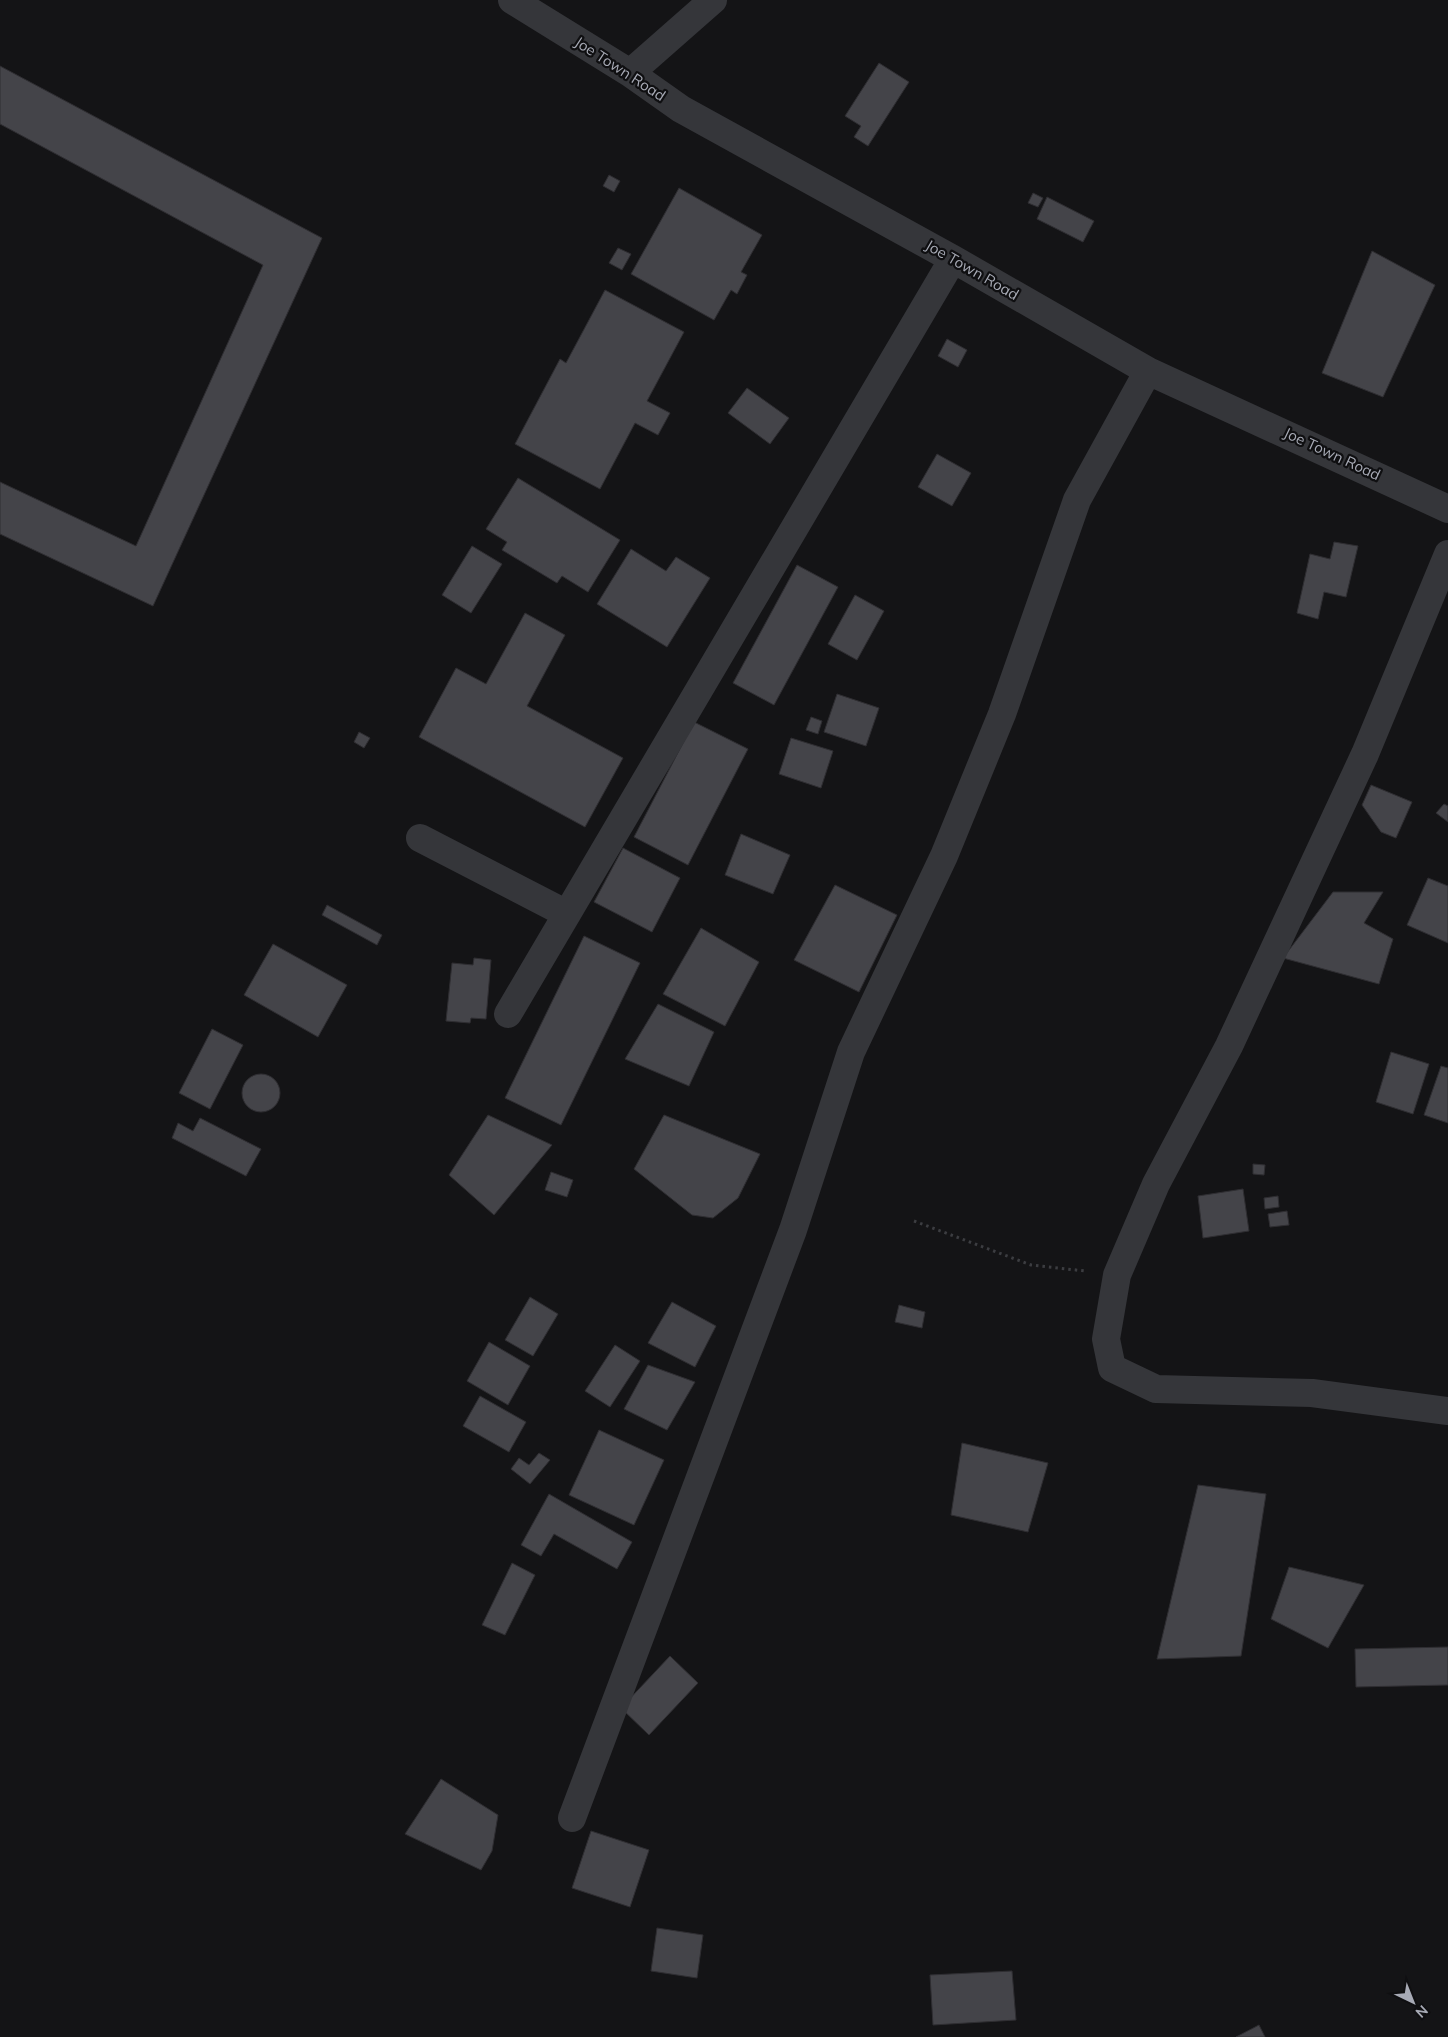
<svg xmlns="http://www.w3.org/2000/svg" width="1448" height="2037" font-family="Mulish,sans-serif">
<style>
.building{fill:#444449;stroke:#2f2e32}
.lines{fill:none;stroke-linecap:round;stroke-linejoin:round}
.path{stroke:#3c3d41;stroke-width:3;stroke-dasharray:2.5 4;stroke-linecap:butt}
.minor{stroke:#35363a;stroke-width:28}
.labels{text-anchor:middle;stroke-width:4.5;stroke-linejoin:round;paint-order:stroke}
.street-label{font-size:15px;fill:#a7aab5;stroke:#0f0f11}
</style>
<rect width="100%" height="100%" fill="#141416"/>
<path class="building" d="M879,63L909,82L868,146L854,137L861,126L845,116Z
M0,66L322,238L153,606L0,534V482L136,546L263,265L0,124Z
M609,175L620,181L614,192L603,186Z
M679,188L762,235L741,272L747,275L737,294L731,290L714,320L631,274Z
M1033,193L1043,198L1038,207L1028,203Z
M1047,197L1094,221L1083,242L1037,219Z
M618,248L631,254L622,270L609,263Z
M1372,251L1435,285L1383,397L1322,373Z
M605,290L684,332L647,401L670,413L658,435L635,423L600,489L515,444L560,359L566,363Z
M947,339L967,350L958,367L938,356Z
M747,388L789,418L770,444L728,413Z
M937,454L971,473L952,506L918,487Z
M518,478L620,540L588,592L562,576L557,583L502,550L507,542L486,529Z
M1334,542L1358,546L1346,597L1324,592L1318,619L1297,613L1310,554L1330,559Z
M472,546L502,564L471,613L442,595Z
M631,549L666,571L676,557L710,578L667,647L597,604Z
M797,565L838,587L774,705L733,683Z
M855,595L884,611L857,660L828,644Z
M525,613L565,635L527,706L623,758L585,827L419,737L456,668L486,684Z
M837,694L879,708L866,746L824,732Z
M811,717L822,721L818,734L806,730Z
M694,722L748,749L688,865L634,837Z
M359,732L370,738L364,748L354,742Z
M791,738L833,751L821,788L779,774Z
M1371,785L1412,802L1396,838L1381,832L1362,805Z
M1444,804L1448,806V822L1436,813Z
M741,834L790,855L773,894L725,875Z
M623,848L680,878L652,932L594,902Z
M1428,878L1448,886V943L1407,925Z
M835,885L897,915L859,992L794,960Z
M1333,892H1383L1364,923L1393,939L1379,984L1283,958Z
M327,905L382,935L377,945L322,915Z
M701,928L759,962L725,1026L663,994Z
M584,936L640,963L561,1125L505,1098Z
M273,944L347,985L318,1037L244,995Z
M474,958L491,960L486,1019L471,1018L470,1023L446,1021L452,963L473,965Z
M658,1004L714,1032L689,1086L625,1059Z
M212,1029L243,1045L210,1109L179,1093Z
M1391,1052L1429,1064L1413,1114L1376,1102Z
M1441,1066L1448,1068V1123L1424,1115Z
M242 1093a19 19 0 1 1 38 0a19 19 0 1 1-38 0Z
M488,1115L552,1145L494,1215L449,1175Z
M664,1115L760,1154L738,1198L713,1218L692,1215L634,1169Z
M200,1118L261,1149L246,1176L172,1138L178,1123L193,1131Z
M1253,1164L1265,1165L1264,1175L1253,1174Z
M551,1172L573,1180L567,1197L545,1190Z
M1243,1189L1249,1231L1203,1238L1198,1196Z
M1278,1196L1279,1207L1265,1209L1264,1198Z
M1287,1211L1289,1225L1270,1227L1268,1214Z
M530,1297L558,1314L533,1356L505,1340Z
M672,1302L716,1326L695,1367L648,1343Z
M899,1305L925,1312L922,1328L895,1322Z
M489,1342L530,1366L508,1405L467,1381Z
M615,1345L640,1361L610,1407L585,1391Z
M648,1365L695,1382L667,1430L624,1409Z
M480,1396L526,1422L509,1452L463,1426Z
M599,1430L664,1460L634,1525L569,1495Z
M962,1443L1048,1463L1028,1532L951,1515Z
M539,1453L550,1460L530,1484L511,1469L519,1458L529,1465Z
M1198,1485L1266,1494L1241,1656L1157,1659Z
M549,1494L632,1542L617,1569L554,1534L541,1556L521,1545Z
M512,1563L535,1575L505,1635L482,1625Z
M1289,1567L1364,1585L1328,1648L1271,1619Z
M1448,1647V1685L1356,1687L1355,1649Z
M670,1656L698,1683L649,1735L621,1708Z
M441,1779L498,1815L492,1851L481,1870L405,1834Z
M591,1831L649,1850L630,1907L572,1888Z
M657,1928L703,1935L697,1978L651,1971Z
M1012,1971L1016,2020L933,2025L930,1975Z
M1259,2025L1265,2037H1236Z"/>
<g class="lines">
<path class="path" d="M914,1221L1031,1265L1085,1271"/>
<path class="minor" d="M512,0L630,73L681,109L953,259L1148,371L1448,509
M630,73L713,0
M1448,554L1365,754L1229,1046L1156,1184L1117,1275L1106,1339L1112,1368L1156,1389L1312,1393L1448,1411
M420,838L567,914
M508,1014L953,259
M572,1818L793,1230L851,1052L944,856L1002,714L1077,500L1148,371"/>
</g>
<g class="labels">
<g class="street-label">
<text transform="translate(620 69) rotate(33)" y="5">Joe Town Road</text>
<text transform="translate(972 270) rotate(30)" y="5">Joe Town Road</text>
<text transform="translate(1332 454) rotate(25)" y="5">Joe Town Road</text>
</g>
</g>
<g transform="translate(1413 2002) rotate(137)" stroke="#0f0f11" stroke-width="4" paint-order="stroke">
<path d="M0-4L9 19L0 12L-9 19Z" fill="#a7aab5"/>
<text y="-8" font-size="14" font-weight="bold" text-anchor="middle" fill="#a7aab5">N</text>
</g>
</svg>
